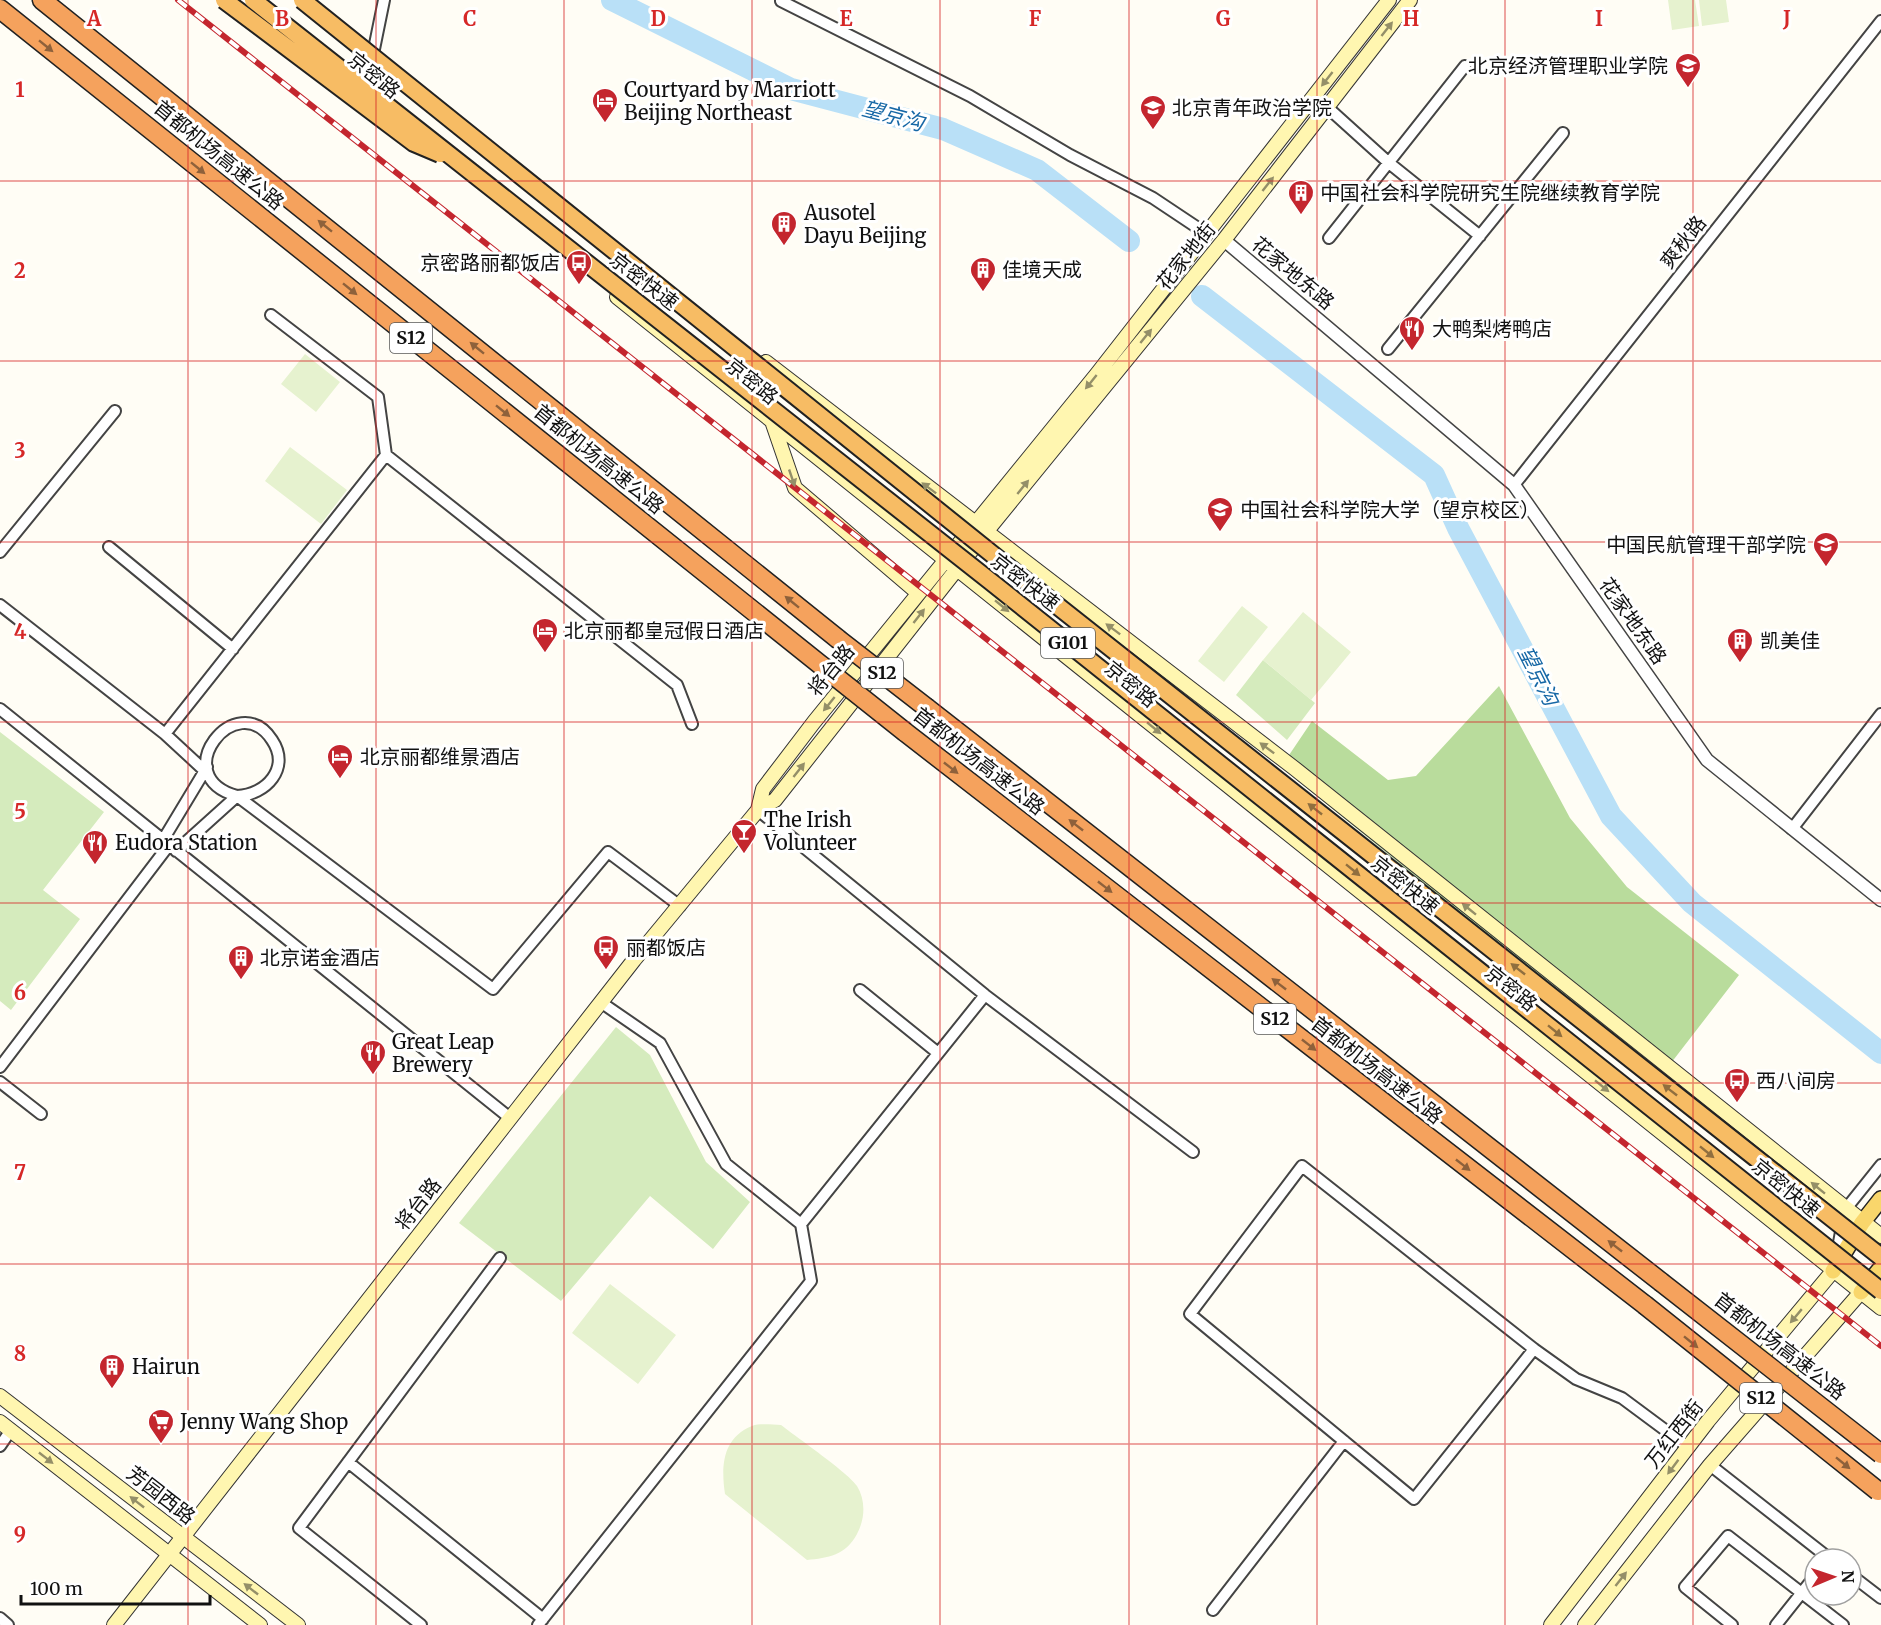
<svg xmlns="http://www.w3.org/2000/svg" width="1881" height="1625" font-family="Merriweather,'Noto Sans SC',serif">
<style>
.green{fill:#d5ebbd}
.forest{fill:#b9dc9c}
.pitch{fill:#e6f2cf}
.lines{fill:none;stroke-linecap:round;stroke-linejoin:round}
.river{stroke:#b9e0f7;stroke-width:22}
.minor-casing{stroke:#444;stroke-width:14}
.tertiary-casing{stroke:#444;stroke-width:15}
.secondary-casing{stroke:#333;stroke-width:16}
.primary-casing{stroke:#222;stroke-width:18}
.motorway-casing{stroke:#222;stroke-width:21}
.minor{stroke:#fff;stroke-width:10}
.tertiary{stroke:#fff;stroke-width:12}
.secondary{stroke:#fff6b0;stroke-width:14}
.primary{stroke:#f9d66b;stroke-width:15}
.motorway{stroke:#f5a25d;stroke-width:18}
.rail-casing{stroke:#c4262e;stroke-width:6}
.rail{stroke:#fff;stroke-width:4;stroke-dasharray:11;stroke-linecap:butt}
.trunk-bridge-casing{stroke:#222;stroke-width:20;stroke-linecap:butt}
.motorway-bridge-casing{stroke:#222;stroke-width:21;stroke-linecap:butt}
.trunk-bridge{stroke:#f7bc64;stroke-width:16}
.motorway-bridge{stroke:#f5a25d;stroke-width:18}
.oneway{fill:#948f68}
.oneway2{fill:#8e613b}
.oneway3{fill:#906f3f}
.grid{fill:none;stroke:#d62828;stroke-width:1.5;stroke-opacity:0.55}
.labels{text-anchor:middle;stroke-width:6;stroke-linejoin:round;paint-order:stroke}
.shield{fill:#fff;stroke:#585858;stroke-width:1.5}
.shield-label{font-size:18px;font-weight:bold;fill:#111}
.poi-label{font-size:20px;fill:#111;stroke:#fff;text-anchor:start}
.street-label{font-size:20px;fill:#111;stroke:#fff}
.water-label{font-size:21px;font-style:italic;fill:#1768a6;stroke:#fff}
.grid-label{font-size:20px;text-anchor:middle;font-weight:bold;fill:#d62828;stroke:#fff;stroke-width:6;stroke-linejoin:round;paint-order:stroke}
</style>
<rect width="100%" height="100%" fill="#fffdf5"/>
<path class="green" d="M1263,660L1315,703L1287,740L1236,695Z
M0,732L104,812L43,890L80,919L11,1010L0,1001Z
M616,1027L650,1055L706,1162L750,1202L713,1249L650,1196L561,1301L459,1223Z"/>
<path class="forest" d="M1499,686L1570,818L1627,887L1739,975L1661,1076L1281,767L1312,721L1388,780L1416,776Z"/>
<path class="pitch" d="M1668,0H1695L1699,26L1672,30Z
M1699,0H1726L1729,22L1702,26Z
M305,354L340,382L316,412L281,384Z
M290,447L347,490L321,524L265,481Z
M1242,606L1268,627L1224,682L1198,661Z
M1303,612L1351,652L1311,700L1263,660Z
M610,1284L676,1335L638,1384L572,1333Z
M781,1425C795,1436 850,1474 857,1486C866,1501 865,1519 857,1534C846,1555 828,1558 807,1560L725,1494C721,1467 722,1438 752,1426C760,1423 773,1425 781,1425Z"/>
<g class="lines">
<path class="river" d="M612,0L791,89L943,129L1037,170L1129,241
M1202,296L1434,475L1458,528L1611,816L1692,903L1881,1053"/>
<defs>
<path id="minor" d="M781,1L970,96L1070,155L1153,198L1207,234
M373,54L384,0
M1327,107L1389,163L1480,236
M1329,238L1465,66
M271,315L378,397L386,455L677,685L692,724
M1388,349L1563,133
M1514,485L1881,21
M109,547L233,649
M0,552L115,411
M0,605L165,734L386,455
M0,709L510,1118
M165,734L205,771
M758,810L985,995L1193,1152
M1792,829L1881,714
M163,840L207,767
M176,851L237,796C266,795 291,768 272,740C237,686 165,776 237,796L493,989L608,852L680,906
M860,990L938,1053
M0,1067L169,845
M0,1082L41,1114
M801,1224L985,995
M1836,1259L1845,1210L1881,1165
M1534,1349L1414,1499L1190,1314L1302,1166L1534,1349L1576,1379L1622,1398L1688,1447
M0,1446L11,1430
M348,1462L543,1619
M1710,1465L1830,1559
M1851,1575L1881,1598
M1213,1610L1344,1441
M0,1618L8,1625
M421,1625L299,1528L500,1258
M538,1625L811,1281L801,1224L726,1164L660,1043L602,1003
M1732,1625L1685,1587L1728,1536L1843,1625
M1776,1625L1815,1576"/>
<path id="tertiary" d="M1224,240L1514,485L1707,760L1881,900"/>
<path id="secondary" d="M617,297L1881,1308
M766,362L1294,768L1881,1236
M773,424L795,488L918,593
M758,810L763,789L814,722L1097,374L1389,0
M0,1396L298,1625
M0,1422L260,1625
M114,1625L634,960L758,810L775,800L986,532L1224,240L1410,0
M1551,1625L1708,1421L1833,1271
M1585,1625L1710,1465L1861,1292"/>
<path id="primary" d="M1833,1271L1862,1223L1881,1199
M1861,1292L1881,1268"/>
<path id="motorway" d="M42,0L838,639
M0,9L822,666
M927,708L1661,1282
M905,732L1645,1305"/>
</defs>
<use href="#minor" class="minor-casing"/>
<use href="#tertiary" class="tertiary-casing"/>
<use href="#secondary" class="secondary-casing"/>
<use href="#primary" class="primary-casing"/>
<use href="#motorway" class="motorway-casing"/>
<use href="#minor" class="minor"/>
<use href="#tertiary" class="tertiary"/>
<use href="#secondary" class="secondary"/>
<use href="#primary" class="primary"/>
<use href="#motorway" class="motorway"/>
<defs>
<path id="rail" d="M178,0L1881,1346"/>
</defs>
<use href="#rail" class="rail-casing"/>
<use href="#rail" class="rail"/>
<defs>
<path id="trunk-bridge" d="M224,0L414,143L440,154
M253,0L990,581L1881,1291
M302,0L1002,562L1881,1257"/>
<path id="motorway-bridge" d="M838,639L927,708
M822,666L905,732
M1661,1282L1881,1454
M1645,1305L1878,1491"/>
</defs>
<use href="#trunk-bridge" class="trunk-bridge-casing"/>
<use href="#motorway-bridge" class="motorway-bridge-casing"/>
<use href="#trunk-bridge" class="trunk-bridge"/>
<use href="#motorway-bridge" class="motorway-bridge"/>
</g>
<defs><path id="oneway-solid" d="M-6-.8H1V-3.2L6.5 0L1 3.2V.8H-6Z" transform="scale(1.5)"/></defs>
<g class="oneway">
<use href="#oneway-solid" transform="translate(1387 29) rotate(-52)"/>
<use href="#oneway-solid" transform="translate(1327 79) rotate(128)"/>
<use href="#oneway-solid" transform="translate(1268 184) rotate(-52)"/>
<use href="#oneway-solid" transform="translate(1146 336) rotate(-51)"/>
<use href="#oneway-solid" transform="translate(1091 382) rotate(129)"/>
<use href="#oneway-solid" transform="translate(792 478) rotate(71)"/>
<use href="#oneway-solid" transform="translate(1023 487) rotate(-51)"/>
<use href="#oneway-solid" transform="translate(929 488) rotate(-143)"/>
<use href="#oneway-solid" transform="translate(1002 606) rotate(39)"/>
<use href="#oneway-solid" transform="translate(919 616) rotate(-52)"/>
<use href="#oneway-solid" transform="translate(1113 629) rotate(-143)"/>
<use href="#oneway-solid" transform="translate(829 704) rotate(129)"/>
<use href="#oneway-solid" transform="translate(1154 728) rotate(39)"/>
<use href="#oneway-solid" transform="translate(1267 748) rotate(-143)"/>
<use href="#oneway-solid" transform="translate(799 770) rotate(-52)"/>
<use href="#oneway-solid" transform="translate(1469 909) rotate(-141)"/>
<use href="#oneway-solid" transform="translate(1602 1086) rotate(39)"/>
<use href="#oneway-solid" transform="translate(1818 1188) rotate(-141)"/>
<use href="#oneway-solid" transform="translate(1796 1316) rotate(130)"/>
<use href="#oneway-solid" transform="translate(46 1458) rotate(38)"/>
<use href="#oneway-solid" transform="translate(1673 1467) rotate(127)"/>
<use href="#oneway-solid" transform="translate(137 1502) rotate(-142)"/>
<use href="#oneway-solid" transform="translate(1621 1579) rotate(-52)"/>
<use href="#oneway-solid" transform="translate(251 1589) rotate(-142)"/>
</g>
<g class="oneway2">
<use href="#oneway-solid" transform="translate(46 46) rotate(39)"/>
<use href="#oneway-solid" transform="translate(198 168) rotate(39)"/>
<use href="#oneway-solid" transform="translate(325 226) rotate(-141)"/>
<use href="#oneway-solid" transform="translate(350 289) rotate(39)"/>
<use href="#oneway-solid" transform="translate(477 348) rotate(-141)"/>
<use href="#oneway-solid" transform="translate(503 411) rotate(39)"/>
<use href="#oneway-solid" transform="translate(792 602) rotate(-141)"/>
<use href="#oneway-solid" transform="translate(951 768) rotate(38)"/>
<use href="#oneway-solid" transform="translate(1076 825) rotate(-142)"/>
<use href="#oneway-solid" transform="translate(1105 887) rotate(38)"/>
<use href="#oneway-solid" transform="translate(1279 984) rotate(-142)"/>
<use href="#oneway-solid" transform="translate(1309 1045) rotate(38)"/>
<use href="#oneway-solid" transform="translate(1463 1165) rotate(38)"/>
<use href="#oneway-solid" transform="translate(1615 1246) rotate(-142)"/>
<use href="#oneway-solid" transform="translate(1691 1342) rotate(39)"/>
<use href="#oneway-solid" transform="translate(1843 1463) rotate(39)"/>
</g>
<g class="oneway3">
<use href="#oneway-solid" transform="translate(1315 809) rotate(-142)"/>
<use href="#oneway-solid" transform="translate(1353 870) rotate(39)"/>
<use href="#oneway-solid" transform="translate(1518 969) rotate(-142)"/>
<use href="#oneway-solid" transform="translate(1555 1031) rotate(39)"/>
<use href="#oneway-solid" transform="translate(1670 1090) rotate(-142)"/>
<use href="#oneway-solid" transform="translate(1707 1152) rotate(39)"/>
</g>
<path class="grid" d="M188,0V1625M376,0V1625M564,0V1625M752,0V1625M940,0V1625M1129,0V1625M1317,0V1625M1505,0V1625M1693,0V1625M0,181H1881M0,361H1881M0,542H1881M0,722H1881M0,903H1881M0,1083H1881M0,1264H1881M0,1444H1881"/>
<defs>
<symbol id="university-pin" viewBox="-11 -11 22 30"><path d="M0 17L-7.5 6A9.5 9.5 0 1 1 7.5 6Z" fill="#c4262e" stroke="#fff"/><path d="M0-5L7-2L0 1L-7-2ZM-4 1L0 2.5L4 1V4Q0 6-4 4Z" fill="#fff"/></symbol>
<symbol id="hotel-pin" viewBox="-11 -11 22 30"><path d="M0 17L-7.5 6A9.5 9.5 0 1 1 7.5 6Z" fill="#c4262e" stroke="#fff"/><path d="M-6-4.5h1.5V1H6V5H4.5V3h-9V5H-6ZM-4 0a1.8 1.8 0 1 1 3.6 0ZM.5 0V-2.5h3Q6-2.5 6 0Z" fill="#fff"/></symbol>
<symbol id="building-pin" viewBox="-11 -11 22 30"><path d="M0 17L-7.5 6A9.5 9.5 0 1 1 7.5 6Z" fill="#c4262e" stroke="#fff"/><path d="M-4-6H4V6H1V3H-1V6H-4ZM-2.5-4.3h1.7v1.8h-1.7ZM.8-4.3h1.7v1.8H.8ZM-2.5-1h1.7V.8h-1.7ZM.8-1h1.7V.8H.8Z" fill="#fff"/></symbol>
<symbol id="bus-pin" viewBox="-11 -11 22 30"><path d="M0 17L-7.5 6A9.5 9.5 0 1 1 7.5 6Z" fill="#c4262e" stroke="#fff"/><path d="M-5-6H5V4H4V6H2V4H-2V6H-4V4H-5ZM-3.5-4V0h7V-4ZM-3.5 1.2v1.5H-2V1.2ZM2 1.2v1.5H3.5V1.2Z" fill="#fff"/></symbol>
<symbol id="restaurant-pin" viewBox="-11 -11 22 30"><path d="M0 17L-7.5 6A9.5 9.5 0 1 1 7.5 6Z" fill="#c4262e" stroke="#fff"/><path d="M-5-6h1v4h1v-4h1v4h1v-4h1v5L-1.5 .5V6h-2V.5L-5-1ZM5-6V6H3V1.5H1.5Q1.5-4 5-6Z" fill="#fff"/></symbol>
<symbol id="bar-pin" viewBox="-11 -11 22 30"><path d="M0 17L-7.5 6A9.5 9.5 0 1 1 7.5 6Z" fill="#c4262e" stroke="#fff"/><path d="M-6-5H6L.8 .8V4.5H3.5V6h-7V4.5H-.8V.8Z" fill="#fff"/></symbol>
<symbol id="supermarket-pin" viewBox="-11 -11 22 30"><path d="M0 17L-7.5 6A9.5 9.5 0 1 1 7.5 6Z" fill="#c4262e" stroke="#fff"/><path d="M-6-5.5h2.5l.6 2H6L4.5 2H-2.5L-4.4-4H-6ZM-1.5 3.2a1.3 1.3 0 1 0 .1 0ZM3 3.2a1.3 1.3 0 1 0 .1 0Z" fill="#fff"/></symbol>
</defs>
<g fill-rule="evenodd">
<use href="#university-pin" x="1673" y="51" width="30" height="40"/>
<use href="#hotel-pin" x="590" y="86" width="30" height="40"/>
<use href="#university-pin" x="1138" y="93" width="30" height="40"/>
<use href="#building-pin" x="1286" y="178" width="30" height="40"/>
<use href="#building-pin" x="769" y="209" width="30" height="40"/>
<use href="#bus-pin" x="564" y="248" width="30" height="40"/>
<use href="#building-pin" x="968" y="255" width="30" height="40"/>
<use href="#restaurant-pin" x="1397" y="314" width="30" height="40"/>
<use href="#university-pin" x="1205" y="495" width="30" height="40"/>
<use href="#university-pin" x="1811" y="530" width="30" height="40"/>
<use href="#hotel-pin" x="530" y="616" width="30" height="40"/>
<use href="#building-pin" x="1725" y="626" width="30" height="40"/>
<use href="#hotel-pin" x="325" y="742" width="30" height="40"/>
<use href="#bar-pin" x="729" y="817" width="30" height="40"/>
<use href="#restaurant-pin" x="80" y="828" width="30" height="40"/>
<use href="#bus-pin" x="591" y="933" width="30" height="40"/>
<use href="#building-pin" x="226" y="943" width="30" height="40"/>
<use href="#restaurant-pin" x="358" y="1038" width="30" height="40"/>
<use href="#bus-pin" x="1722" y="1066" width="30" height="40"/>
<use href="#building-pin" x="97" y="1352" width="30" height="40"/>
<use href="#supermarket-pin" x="146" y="1407" width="30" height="40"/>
</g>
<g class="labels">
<g class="shield">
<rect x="390" y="323" width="42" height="30" rx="4.5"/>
<rect x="1041" y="628" width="54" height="30" rx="4.5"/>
<rect x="861" y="658" width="42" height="30" rx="4.5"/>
<rect x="1254" y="1004" width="42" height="30" rx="4.5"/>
<rect x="1740" y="1383" width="42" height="30" rx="4.5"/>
</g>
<g class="shield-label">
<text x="411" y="344">S12</text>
<text x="1068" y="649">G101</text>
<text x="882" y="679">S12</text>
<text x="1275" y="1025">S12</text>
<text x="1761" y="1404">S12</text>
</g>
<g class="poi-label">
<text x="1668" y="73" text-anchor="end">北京经济管理职业学院</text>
<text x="624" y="97">Courtyard by Marriott<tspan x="624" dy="23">Beijing Northeast</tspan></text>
<text x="1172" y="115">北京青年政治学院</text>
<text x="1320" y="200">中国社会科学院研究生院继续教育学院</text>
<text x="804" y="220">Ausotel<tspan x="804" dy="23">Dayu Beijing</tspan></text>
<text x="560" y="270" text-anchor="end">京密路丽都饭店</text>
<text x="1002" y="277">佳境天成</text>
<text x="1432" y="336">大鸭梨烤鸭店</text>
<text x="1240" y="517">中国社会科学院大学（望京校区）</text>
<text x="1806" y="552" text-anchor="end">中国民航管理干部学院</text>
<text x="564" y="638">北京丽都皇冠假日酒店</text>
<text x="1760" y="648">凯美佳</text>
<text x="360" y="764">北京丽都维景酒店</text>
<text x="764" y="827">The Irish<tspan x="764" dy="23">Volunteer</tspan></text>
<text x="115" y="850">Eudora Station</text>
<text x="626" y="955">丽都饭店</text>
<text x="260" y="965">北京诺金酒店</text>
<text x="392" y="1049">Great Leap<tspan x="392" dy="23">Brewery</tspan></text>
<text x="1756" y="1088">西八间房</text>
<text x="132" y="1374">Hairun</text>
<text x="180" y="1429">Jenny Wang Shop</text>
</g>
<g class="street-label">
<text transform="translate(374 75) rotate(39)" y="7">京密路</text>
<text transform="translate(219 155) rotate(39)" y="7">首都机场高速公路</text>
<text transform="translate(1683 242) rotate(-52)" y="7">爽秋路</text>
<text transform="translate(1186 256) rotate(-51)" y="7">花家地街</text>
<text transform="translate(1293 273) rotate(40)" y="7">花家地东路</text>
<text transform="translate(644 281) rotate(38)" y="7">京密快速</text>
<text transform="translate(752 381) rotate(39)" y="7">京密路</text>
<text transform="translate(599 459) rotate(39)" y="7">首都机场高速公路</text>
<text transform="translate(1025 582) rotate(38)" y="7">京密快速</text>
<text transform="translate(1633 621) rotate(55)" y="7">花家地东路</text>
<text transform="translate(831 670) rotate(-51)" y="7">将台路</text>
<text transform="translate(1131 684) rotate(39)" y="7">京密路</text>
<text transform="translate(979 761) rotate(38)" y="7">首都机场高速公路</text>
<text transform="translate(1405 885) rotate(39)" y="7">京密快速</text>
<text transform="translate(1511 988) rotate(39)" y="7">京密路</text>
<text transform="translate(1377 1070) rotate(38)" y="7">首都机场高速公路</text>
<text transform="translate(1786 1188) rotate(39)" y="7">京密快速</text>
<text transform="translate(418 1204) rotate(-52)" y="7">将台路</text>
<text transform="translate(1780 1346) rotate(38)" y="7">首都机场高速公路</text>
<text transform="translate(1674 1434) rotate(-52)" y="7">万红西街</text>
<text transform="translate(161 1495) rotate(38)" y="7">芳园西路</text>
</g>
<g class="water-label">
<text transform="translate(893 116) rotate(15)" y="7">望京沟</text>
<text transform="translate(1538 676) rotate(63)" y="7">望京沟</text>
</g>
</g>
<g class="grid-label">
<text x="94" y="26">A</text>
<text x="282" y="26">B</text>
<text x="470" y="26">C</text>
<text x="658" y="26">D</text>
<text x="846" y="26">E</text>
<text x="1035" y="26">F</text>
<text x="1223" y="26">G</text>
<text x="1411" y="26">H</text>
<text x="1599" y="26">I</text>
<text x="1787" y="26">J</text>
<text x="20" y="97">1</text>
<text x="20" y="278">2</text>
<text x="20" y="458">3</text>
<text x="20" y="639">4</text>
<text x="20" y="819">5</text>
<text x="20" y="1000">6</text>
<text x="20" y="1180">7</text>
<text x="20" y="1361">8</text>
<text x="20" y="1542">9</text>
</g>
<g transform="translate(1833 1577) rotate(88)"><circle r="28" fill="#ffffff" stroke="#a0a0a0" stroke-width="1.5"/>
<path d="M0-4.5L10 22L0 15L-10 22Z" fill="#c4262e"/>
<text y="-9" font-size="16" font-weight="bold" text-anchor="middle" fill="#111111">N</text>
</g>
<path d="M21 1595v9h189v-9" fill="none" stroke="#111111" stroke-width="3"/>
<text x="30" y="1595" font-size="18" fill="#111111" stroke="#ffffff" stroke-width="4.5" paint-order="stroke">100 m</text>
</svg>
